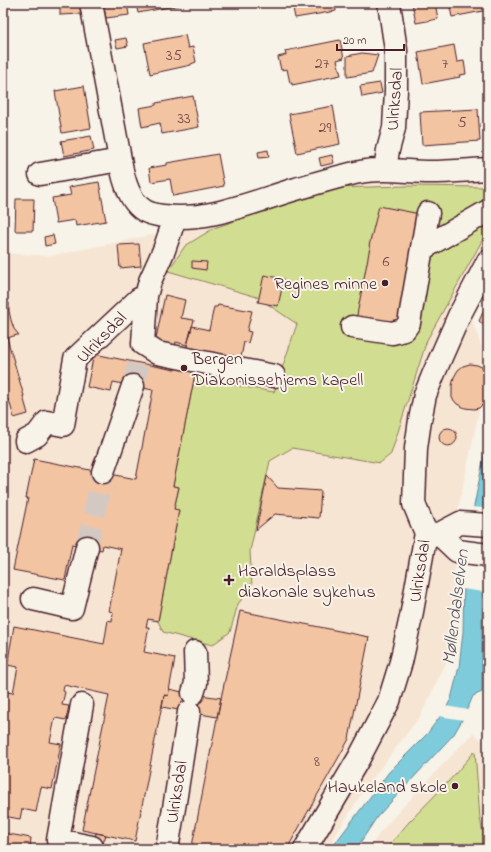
<svg xmlns="http://www.w3.org/2000/svg" width="491" height="852" font-family="'Indie Flower',sans-serif">
<style>
.built{fill:#f6e5d3}
.green{fill:#d1dd90;stroke:#8e7e5e}
.water{fill:#7eccdb;stroke:#698795}
.pier{fill:#f7f3e8}
.building{fill:#f2c4a2;stroke:#4a1f2b}
.lines{fill:none;stroke-linecap:round;stroke-linejoin:round}
.minor-tunnel{stroke:#d4c9c2;stroke-width:22;stroke-dasharray:22 11;stroke-linecap:butt}
.minor-casing{stroke:#4a1f2b;stroke-width:25}
.minor{stroke:#f7f3e8;stroke-width:22}
.poi-dot{fill:#4a1f2b;stroke:#f7f3e8;stroke-width:1.5}
.labels{text-anchor:middle;stroke-width:4;stroke-linejoin:round;paint-order:stroke}
.number-label{font-size:16px;fill:#744849}
.street-label{font-size:18px;fill:#4a1f2b;stroke:#f7f3e8}
.poi-label{font-size:18px;fill:#4a1f2b;stroke:#f7f3e8;text-anchor:end}
.water-label{font-size:19px;font-style:italic;fill:#5a5360;stroke:#f7f3e8}
</style>
<rect width="100%" height="100%" fill="#f7f3e8"/>
<filter id="ink" filterUnits="userSpaceOnUse"><feTurbulence type="fractalNoise" baseFrequency=".025" numOctaves="2"/><feDisplacementMap in="SourceGraphic" scale="8" xChannelSelector="R" yChannelSelector="G"/><feConvolveMatrix kernelMatrix="1 2 1 2 8 2 1 2 1" color-interpolation-filters="sRGB"/></filter>
<g filter="url(#ink)">
<path class="built" d="M384,178L488,179V284L472,320L488,366V370L459,504L449,656L421,715L363,791L327,849H3V253L50,256L201,225L334,188Z
M473,733L483,741L488,776V849H369L381,831L413,796Z"/>
<path class="green" d="M408,186L488,187V230L427,340L391,454L380,463L292,448L270,461L250,551L252,586L238,604L230,632L212,645L163,632L158,621L179,511L174,509L179,487L173,486L195,374L205,380L274,392L297,324L257,297L168,271L185,246L214,228L332,188Z
M475,751L480,818L486,849H386L409,822L449,781Z"/>
<path class="water" d="M488,436V533L482,582V692L473,696L465,715L454,734L377,817L356,849H333L336,842L389,772L427,734L445,710L451,699L459,667L463,632L464,576L468,536Z"/>
<path class="pier" d="M488,504V548L484,592L462,589L466,535L471,507L483,508Z
M445,706L469,710L464,720L438,716Z"/>
<path class="building" d="M60,3H81V14L60,15Z
M103,3H127L129,15L106,18Z
M136,3H179L180,5L138,13Z
M292,3H335L336,11L295,18Z
M412,3H435L438,19L416,23Z
M449,3H488V10L452,17Z
M185,35L188,48L193,47L196,62L191,64V65L150,74L144,43Z
M126,38L128,46L117,48L115,40Z
M340,40L344,58L337,60L341,75L292,85V83H290L287,69L281,70L278,57L286,55L285,51Z
M454,45L457,62L464,61L466,74L459,75L460,77L423,84L418,52Z
M362,53L378,55L372,73L347,77V56Z
M380,83L382,93L362,97L360,86Z
M84,86L91,128L62,133L55,91Z
M193,96L199,127L162,134L160,123L142,127L139,108L156,105V103Z
M333,106L340,144L297,153L289,114Z
M478,109L480,141L422,145L420,112Z
M91,136L94,150L64,156L61,141Z
M268,150L269,157L259,158L258,152Z
M218,154L224,186L173,196L170,179L151,182L149,168L167,165V163Z
M332,155L334,163L321,166L319,158Z
M99,182L106,221L76,226L75,220L56,223L52,198L71,195L69,187Z
M16,199H34L33,231H15Z
M379,206L420,214L397,328L356,320L370,247L369,246Z
M53,235L55,244L45,246L44,237Z
M139,244L141,266L120,268L118,245Z
M192,261L207,262L206,270L192,268Z
M264,275L284,279L278,306L258,302Z
M165,295L185,300L181,318L194,320L187,345L176,342L175,347L155,343Z
M488,301V329L479,321Z
M8,303H9V311L11,320L14,329L19,335H17L7,338L24,396H23L28,414L14,418L9,400L3,402V306L8,305Z
M218,305L252,311L247,331L251,332L248,343L244,342L240,362L186,350L192,326L209,330L214,307H217Z
M94,354L175,370L176,366L192,369V373L195,374L173,486L179,487L174,509L179,510L158,621L148,619L146,627H149L144,652L175,658L168,696L164,695L135,841L82,830L109,695L64,685L63,691L65,692L62,705L69,706L66,720L55,718L50,742L61,744L52,789L41,787L36,812L22,809L20,819L3,816V711L7,692L13,693L18,667L7,665L14,626L104,644L108,620L112,621L113,612L109,611L121,549L103,545L102,550L72,544L65,580L13,570L28,498H26L34,459L136,479L153,390L113,382L111,392L87,387Z
M470,364L477,365L484,368L488,371V399L479,408L474,409L465,408L457,404L452,398V386L454,377L458,370L463,366Z
M439 437a9 9 0 1 1 18 0a9 9 0 1 1-18 0Z
M267,476L278,488L321,491L319,518L275,514L256,530Z
M240,611L369,637L349,739L287,849H208L192,846L221,698Z
M169,689L187,693L221,698L217,717L162,707L164,695L168,696Z
M3,833L31,838L30,849H3Z
M96,833L106,835L101,849H92Z"/>
<g class="lines">
<path class="minor-tunnel" d="M133,386L139,363
M87,547L103,472"/>
<defs>
<path id="minor" d="M91,3L122,170C125,184 131,203 145,211C150,214 157,215 163,216C208,222 252,202 296,189C317,183 339,176 360,172C383,167 408,172 430,172C449,172 469,170 488,169
M385,170L388,150L394,128L396,90V50L389,3
M40,174L120,160
M422,249L488,211
M146,296L143,344L157,353L274,376
M352,327L392,333L404,330L409,323L428,213
M26,441L37,435L47,422L63,425L75,359L139,299L146,296L150,281L164,250L175,218
M103,472L133,386
M426,533L439,534L460,523L488,525
M439,534L457,551L488,555
M33,599L72,608L87,547
M193,693L196,683L195,652
M82,705L58,840L92,847
M167,849L175,802L189,712
M305,849L359,758L389,701L401,662L411,617L426,533L414,504L416,448L420,420L425,395L434,373L459,316L488,261"/>
</defs>
<use href="#minor" class="minor-casing"/>
<use href="#minor" class="minor"/>
</g>
</g>
<g class="poi-dot">
<circle cx="385" cy="283" r="4"/>
<circle cx="184" cy="368" r="4"/>
<path d="M227 574h4v4h4v4h-4v4h-4v-4h-4v-4h4z"/>
<circle cx="455" cy="786" r="4"/>
</g>
<g class="labels">
<g class="number-label">
<text x="174" y="60">35</text>
<text x="322" y="68">27</text>
<text x="445" y="68">7</text>
<text x="184" y="123">33</text>
<text x="462" y="127">5</text>
<text x="325" y="132">29</text>
<text x="386" y="266">6</text>
<text x="317" y="766">8</text>
</g>
<g class="street-label">
<text transform="translate(394 99) rotate(-86)" y="6">Ulriksdal</text>
<text transform="translate(101 337) rotate(-46)" y="6">Ulriksdal</text>
<text transform="translate(419 571) rotate(-81)" y="6">Ulriksdal</text>
<text transform="translate(176 792) rotate(-81)" y="6">Ulriksdal</text>
</g>
<g class="poi-label">
<text x="377" y="289">Regines minne</text>
<text x="192" y="364" text-anchor="start">Bergen<tspan x="192" dy="21">Diakonissehjems kapell</tspan></text>
<text x="238" y="576" text-anchor="start">Haraldsplass<tspan x="238" dy="21">diakonale sykehus</tspan></text>
<text x="447" y="792">Haukeland skole</text>
</g>
<g class="water-label">
<text transform="translate(454 607) rotate(-83)" y="7">Møllendalselven</text>
</g>
</g>
<rect width="491" height="852" fill="none" stroke="#f7f3e8" stroke-width="16"/>
<rect x="8" y="8" width="475" height="836" fill="none" stroke="#4a1f2b" stroke-width="1.5" filter="url(#ink)"/>
<path d="M337 44v6h67v-6" fill="none" stroke="#4a1f2b" stroke-width="2"/>
<text x="343" y="44" font-size="12" fill="#4a1f2b" stroke="#f7f3e8" stroke-width="3" paint-order="stroke">20 m</text>
</svg>
